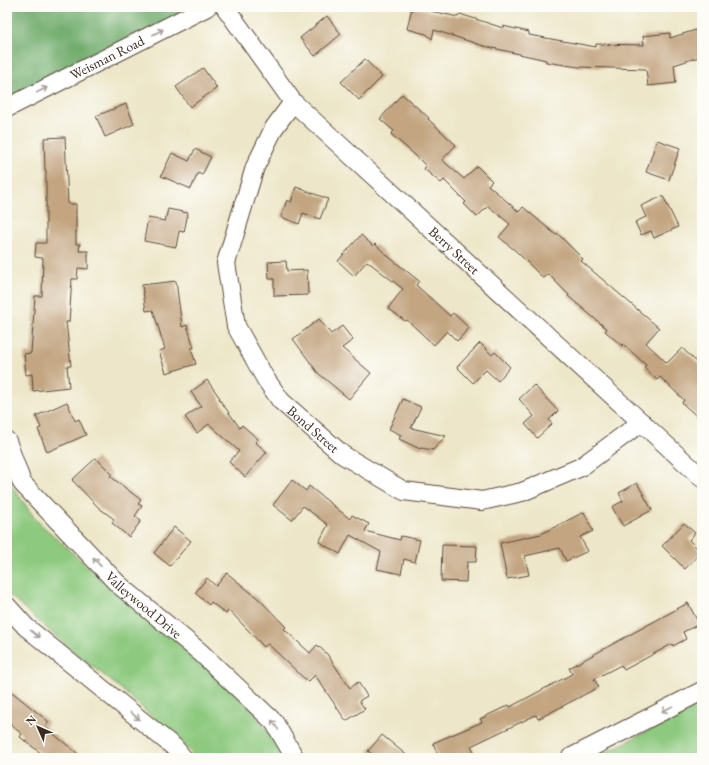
<svg xmlns="http://www.w3.org/2000/svg" width="709" height="765" font-family="'EB Garamond',serif">
<style>
.green{fill:#8dc97f;stroke:#647a4e}
.forest{fill:#72ad6e;stroke:#566c46}
.building{fill:#c3a581}
.lines{fill:none;stroke-linecap:round;stroke-linejoin:round}
.street-casing{stroke:#564638;stroke-width:20}
.street{stroke:#fff;stroke-width:18}
.oneway{stroke:#a79f9a}
.labels{text-anchor:middle;stroke-width:3;stroke-linejoin:round;paint-order:stroke}
.street-label{font-size:14px;fill:#3b2a1e;stroke:#fdfcf7}
</style>
<rect width="100%" height="100%" fill="#fdfcf7"/>
<filter id="ink" filterUnits="userSpaceOnUse"><feTurbulence type="fractalNoise" baseFrequency=".025" numOctaves="2"/><feDisplacementMap in="SourceGraphic" scale="8" xChannelSelector="R" yChannelSelector="G"/><feConvolveMatrix kernelMatrix="1 2 1 2 8 2 1 2 1" color-interpolation-filters="sRGB"/></filter>
<filter id="wash" filterUnits="userSpaceOnUse"><feTurbulence type="fractalNoise" baseFrequency=".012" numOctaves="4" result="noise"/><feDisplacementMap in="SourceGraphic" scale="16" xChannelSelector="R" yChannelSelector="G"/><feGaussianBlur stdDeviation="0.9" result="paint"/><feColorMatrix in="noise" values="0 0 0 0 0 0 0 0 0 0 0 0 0 0 0 0 0 1.4 0 .05"/><feComposite in="paint" operator="in"/></filter>
<g filter="url(#wash)">
<rect width="100%" height="100%" fill="#ede6c8"/>
<path class="green" d="M7,479L36,520L85,564L196,657L255,713L284,758H195L189,750L120,688L61,641L7,593Z
M702,704V756L699,758H594Z"/>
<path class="forest" d="M7,7H207L7,108Z"/>
<g id="blocks">
<path class="building" d="M412,7L458,17L460,14L503,28V26L529,32V35L596,47V44L644,45L643,36L670,33V38L702,28V56L674,65L676,83L648,86L646,69L578,67L546,62V60L484,46L434,30L432,39L426,34L407,29Z
M327,16L341,34L315,56L300,38Z
M365,59L382,77L359,100L341,82Z
M203,68L217,88L190,107L176,87Z
M402,94L429,118L428,119L456,145L442,160L464,179L477,166L492,181L488,185L519,212L523,207L556,235L557,233L583,259L581,261L659,328L646,343L667,363L682,348L702,367V421L682,403L684,400L660,377L657,380L644,368L646,365L623,344L622,346L605,331L607,329L568,296L569,295L548,274L543,278L517,252L499,237L510,224L488,206L477,217L464,204L466,202L444,180L441,183L424,169L426,166L416,156L391,134L394,131L380,119Z
M126,104L134,124L105,137L96,116Z
M65,137L68,204H76V244H80L79,251H88V269L78,268L77,279H72L69,322H66L71,366H67L69,387L33,391L32,374L26,375L24,354L31,353L35,296H42L43,258L35,257L36,243H46V170H45L44,138Z
M657,140L680,148L669,180L646,172Z
M195,149L211,157L202,175L198,173L191,189L161,176L172,153L189,161Z
M296,187L328,199L320,219L303,213L299,224L281,217L287,200L291,202Z
M663,196L678,227L654,238L651,231L641,235L635,222L646,217L641,206Z
M168,209L188,213L184,232L179,231L176,247L144,241L148,218L165,221Z
M361,235L373,246L375,244L389,257L419,281L416,285L450,316L453,313L469,328L457,341L447,331L434,345L407,320L405,321L388,308L403,289L367,261L354,276L338,261Z
M286,261L287,271L307,270L308,295L274,296V279H269L268,262Z
M176,281L182,327L187,325L194,348H191L196,364L166,373L159,351L165,349L153,310L146,311L142,285Z
M319,319L331,334L342,326L353,340L342,348L371,373L349,399L318,373L293,339Z
M480,343L492,355L495,352L510,367L498,381L486,370L473,383L457,367Z
M207,380L220,398L219,399L240,428L242,425L258,439L255,442L267,452L245,477L229,462L239,451L209,424L197,433L185,417L201,406L191,392Z
M534,385L558,411L549,420L552,424L537,438L525,424L534,416L519,399Z
M403,399L421,407L411,428L446,436L433,450L421,448L420,449L399,439L401,435L389,429Z
M67,402L75,421L79,419L86,435L47,452L38,429L41,428L36,416Z
M96,458L112,474L110,476L141,500L138,504L142,506L135,516L141,521L129,537L112,523L114,519L99,508L72,480Z
M292,480L306,491L309,486L350,519L352,515L369,524L365,531L400,540L401,536L420,540L415,562L404,559L401,574L377,569L381,552L350,535L340,554L319,542L328,525L303,506L292,520L273,505Z
M637,483L652,510L623,526L612,507L623,501L619,493Z
M584,512L593,531L580,537L588,551L566,561L560,548L525,556L529,575L507,579L500,543L541,534Z
M684,523L695,533L689,540L701,552L685,569L662,546Z
M174,527L191,541L170,566L154,553Z
M442,545L477,546L476,562H467L466,582L441,581Z
M227,573L260,600L286,627L284,629L310,653L317,645L327,654L350,688L358,682L367,696L359,701L365,709L346,721L315,675L308,682L268,644L264,647L229,610L226,614L211,602L209,605L195,593L207,578L216,586Z
M688,603L699,624L683,632L686,639L673,646L672,644L624,670L621,665L594,679L599,687L538,719L536,715L471,746L475,753L463,758H439L433,743L482,722L480,719L509,705L510,707L572,674L569,668Z
M7,688L49,722L45,727L83,758H47L20,737L22,734L7,722Z
M382,735L410,758H377L368,751Z"/>
</g>
</g>
<g filter="url(#ink)">
<use href="#blocks" fill-opacity="0" stroke="#564638" stroke-width="1"/>
<g class="lines">
<defs>
<g id="street">
<path id="s1" d="M225,7L293,102L702,478"/>
<path id="s2" d="M293,102L274,128L255,167L226,263L236,326L265,378L281,401L343,455L404,491L482,501L522,492L581,467L639,424L643,423"/>
<path id="s3" d="M7,108L207,7"/>
<path id="s4" d="M7,441L22,483L118,584L200,652L274,722L295,758"/>
<path d="M7,606L26,627L174,747L183,758"/>
<path d="M570,758L702,691"/>
</g>
</defs>
<use href="#street" class="street-casing"/>
<use href="#street" class="street"/>
</g>
<defs><path id="oneway-shaft" d="M-6 0H5M1.5-3L5.5 0L1.5 3" fill="none" stroke-width="1.6" stroke-linecap="round" stroke-linejoin="round"/></defs>
<g class="oneway">
<use href="#oneway-shaft" transform="translate(158 32) rotate(-27)"/>
<use href="#oneway-shaft" transform="translate(42 90) rotate(-27)"/>
<use href="#oneway-shaft" transform="translate(97 562) rotate(-133)"/>
<use href="#oneway-shaft" transform="translate(35 634) rotate(39)"/>
<use href="#oneway-shaft" transform="translate(667 709) rotate(153)"/>
<use href="#oneway-shaft" transform="translate(135 716) rotate(39)"/>
<use href="#oneway-shaft" transform="translate(275 725) rotate(-125)"/>
</g>
</g>
<g class="labels">
<g class="street-label">
<text dy="5" stroke="none"><textPath href="#s3" startOffset="112">Weisman Road</textPath></text>
<text dy="5" stroke="none"><textPath href="#s1" startOffset="336">Berry Street</textPath></text>
<text dy="5" stroke="none"><textPath href="#s2" startOffset="370">Bond Street</textPath></text>
<text dy="5" stroke="none"><textPath href="#s4" startOffset="217">Valleywood Drive</textPath></text>
</g>
</g>
<rect width="709" height="765" fill="none" stroke="#fdfcf7" stroke-width="24"/>
<g transform="translate(38 727) rotate(315)" stroke="#fdfcf7" stroke-width="3" paint-order="stroke">
<path d="M0-3L7 15L0 10L-7 15Z" fill="#3b2a1e"/>
<text y="-6" font-size="11" font-weight="bold" text-anchor="middle" fill="#3b2a1e">N</text>
</g>
</svg>
